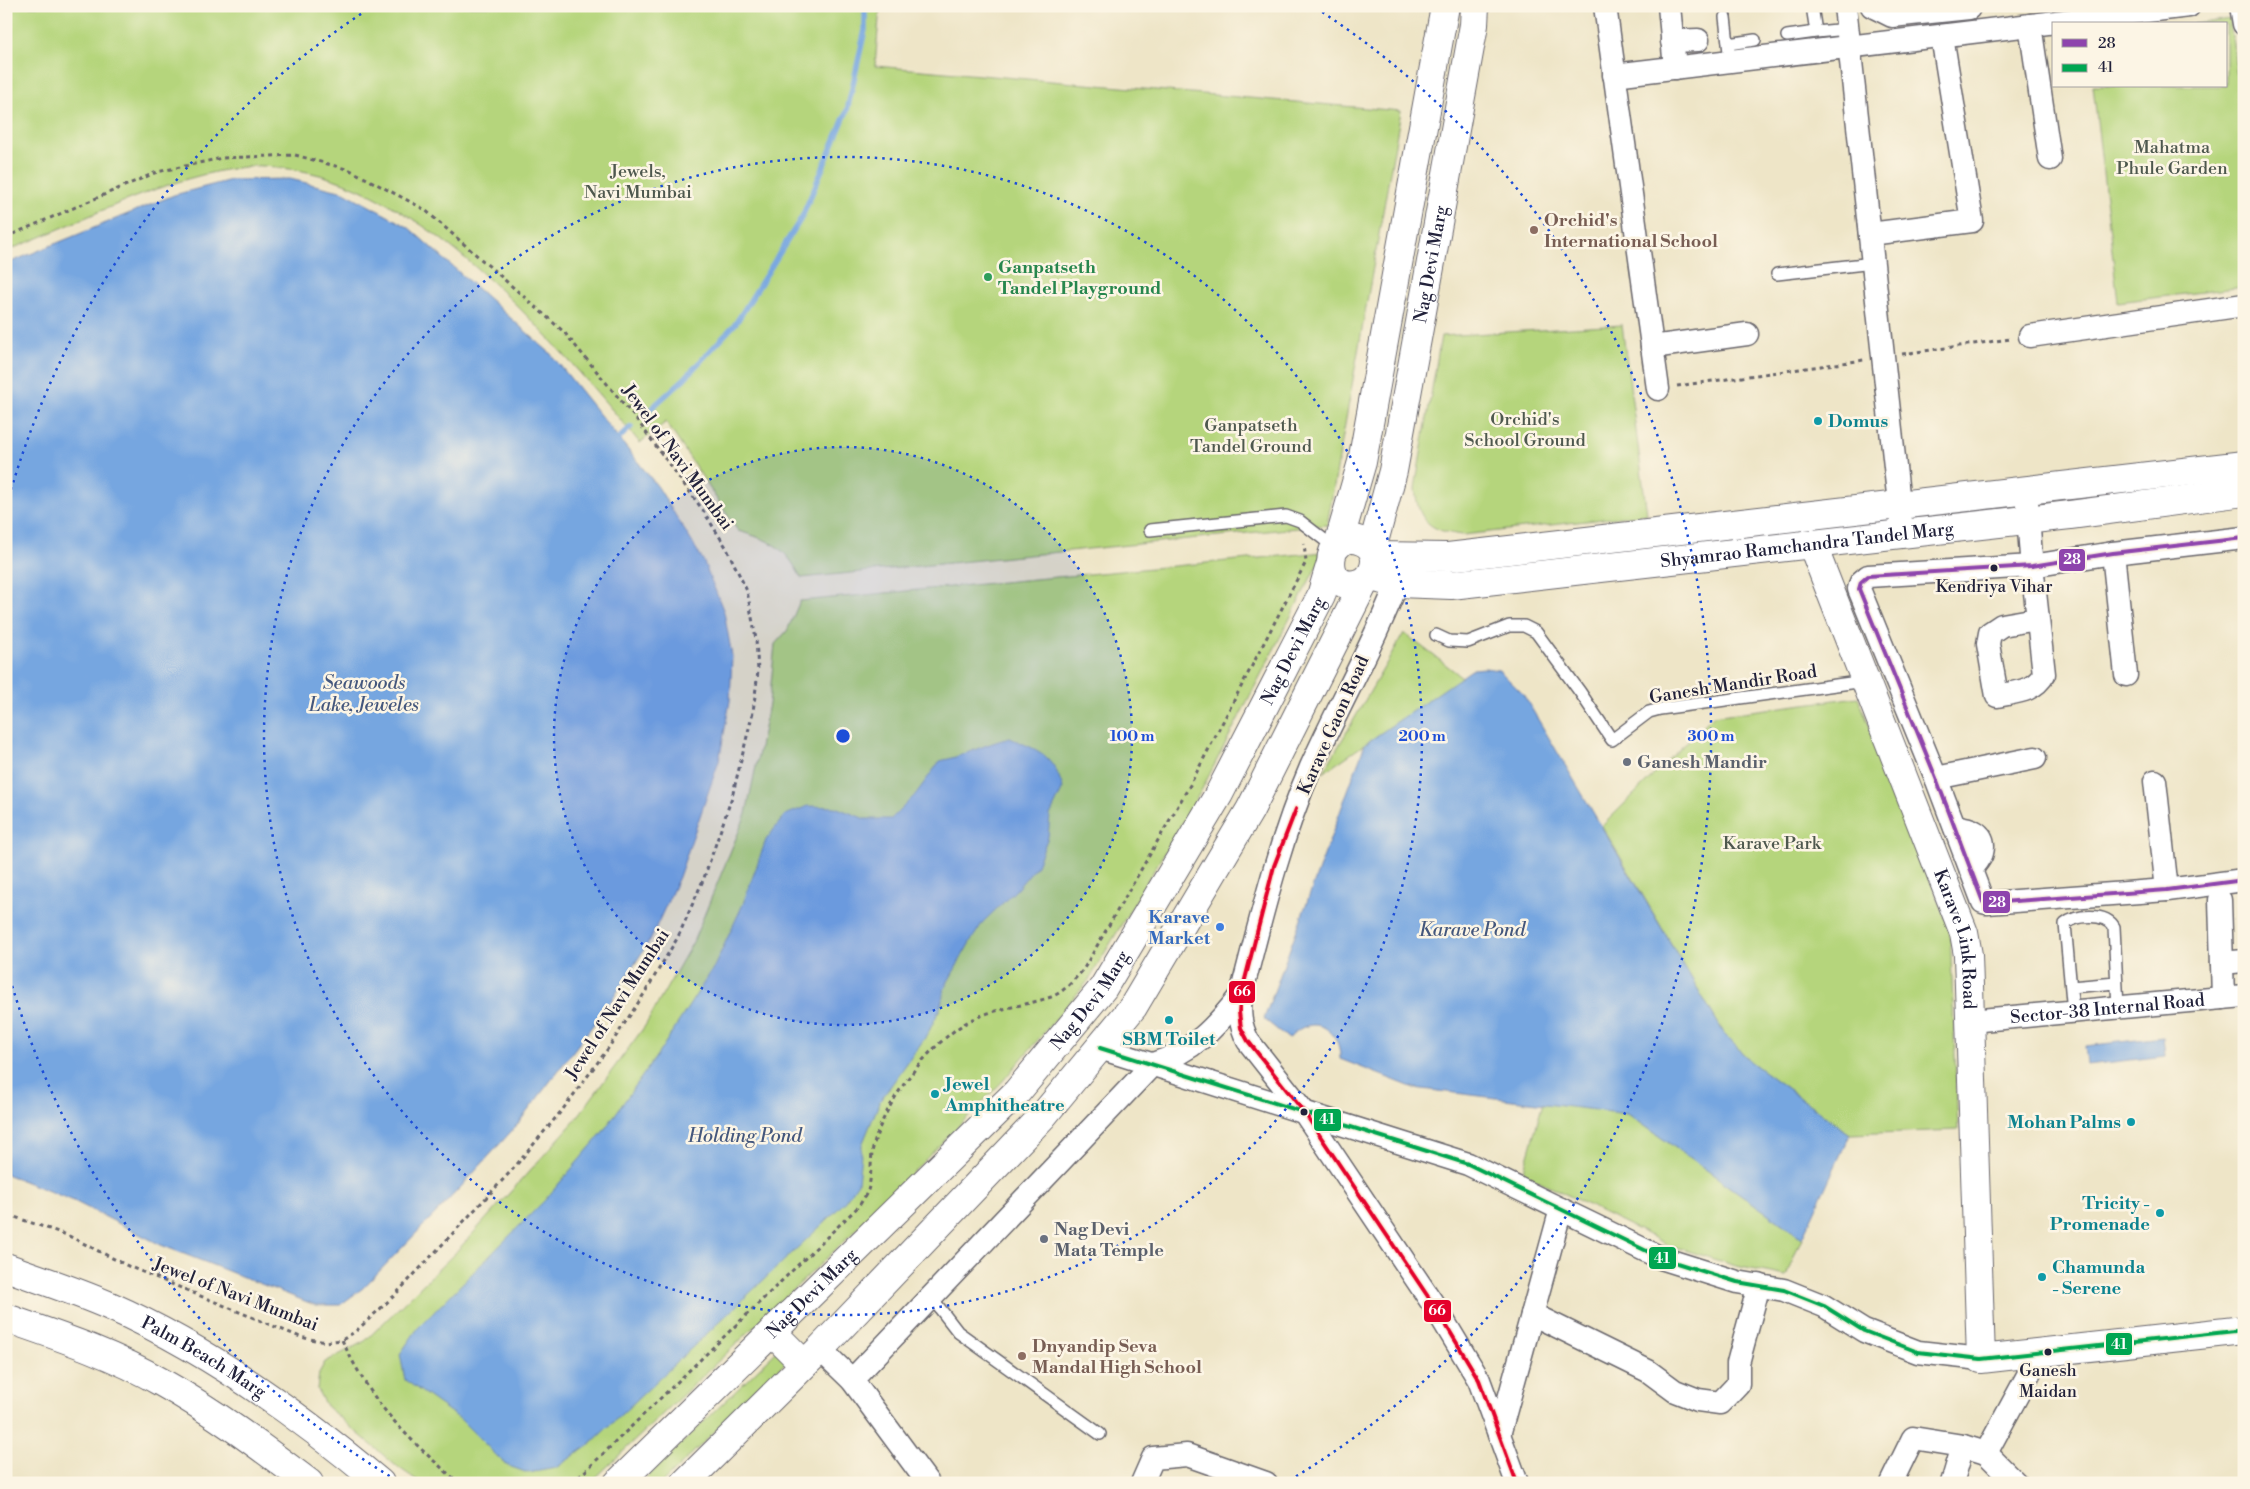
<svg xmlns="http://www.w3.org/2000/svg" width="2250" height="1489" font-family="'Libre Bodoni',serif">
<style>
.green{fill:#b5d57c;stroke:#6c7c5c}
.water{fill:#76a6e0;stroke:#4c648e}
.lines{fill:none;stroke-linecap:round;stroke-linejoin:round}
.stream{stroke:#76a6e0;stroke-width:5.5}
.lane-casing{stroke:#69666c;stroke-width:14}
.street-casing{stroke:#69666c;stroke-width:25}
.secondary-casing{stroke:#69666c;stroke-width:30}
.primary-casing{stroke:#69666c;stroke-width:30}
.path{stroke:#69666c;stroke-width:3;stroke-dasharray:4 4;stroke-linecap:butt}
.lane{stroke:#fff;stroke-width:11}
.street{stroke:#fff;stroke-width:22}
.secondary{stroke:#fff;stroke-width:28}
.primary{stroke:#fff;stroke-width:28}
.bus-1-casing{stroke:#fcf5e5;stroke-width:8}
.bus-2-casing{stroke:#fcf5e5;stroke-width:8}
.bus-3-casing{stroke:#fcf5e5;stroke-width:8}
.bus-1{stroke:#8e44ad;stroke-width:4}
.bus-2{stroke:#00a651;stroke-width:4}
.bus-3{stroke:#e4002b;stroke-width:4}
.ring{fill:none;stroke:#1d4ed8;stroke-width:2.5;stroke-dasharray:2.5 5}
.education-dot{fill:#8d6e63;stroke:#fcf5e5;stroke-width:2}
.leisure-dot{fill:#2e9e5b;stroke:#fcf5e5;stroke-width:2}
.culture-dot{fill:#0f9aa8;stroke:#fcf5e5;stroke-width:2}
.bus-dot{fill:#22223b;stroke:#fcf5e5;stroke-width:2}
.worship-dot{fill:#6b7280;stroke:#fcf5e5;stroke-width:2}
.shop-dot{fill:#3f7fe0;stroke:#fcf5e5;stroke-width:2}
.labels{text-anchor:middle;stroke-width:5;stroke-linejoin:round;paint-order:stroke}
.bus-label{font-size:17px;fill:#22223b;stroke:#fcf5e5}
.park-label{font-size:18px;fill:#4e584e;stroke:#fcf5e5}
.education-label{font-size:18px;font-weight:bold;fill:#785e54;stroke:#fcf5e5;text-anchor:start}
.street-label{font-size:18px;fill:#22223b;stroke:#fcf5e5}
.leisure-label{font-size:18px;font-weight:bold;fill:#27864d;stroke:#fcf5e5;text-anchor:start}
.culture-label{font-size:18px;font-weight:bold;fill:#0d838f;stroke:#fcf5e5;text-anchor:start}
.worship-label{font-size:18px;font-weight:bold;fill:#5b616d;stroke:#fcf5e5;text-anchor:start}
.shop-label{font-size:18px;font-weight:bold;fill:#366cbe;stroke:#fcf5e5;text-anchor:end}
.water-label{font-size:19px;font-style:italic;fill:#44577d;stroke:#fcf5e5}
.centre{fill:#1d4ed8;stroke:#fcf5e5;stroke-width:2.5}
.ring-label{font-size:15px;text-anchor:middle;font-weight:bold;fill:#1d4ed8;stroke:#fcf5e5;stroke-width:5;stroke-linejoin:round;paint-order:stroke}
.line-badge{stroke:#fcf5e5;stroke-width:2}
.badge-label{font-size:14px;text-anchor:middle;font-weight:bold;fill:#fff}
</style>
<rect width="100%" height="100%" fill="#fcf5e5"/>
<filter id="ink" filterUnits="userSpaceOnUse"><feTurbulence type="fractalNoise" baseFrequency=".02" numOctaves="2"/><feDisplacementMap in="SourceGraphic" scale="10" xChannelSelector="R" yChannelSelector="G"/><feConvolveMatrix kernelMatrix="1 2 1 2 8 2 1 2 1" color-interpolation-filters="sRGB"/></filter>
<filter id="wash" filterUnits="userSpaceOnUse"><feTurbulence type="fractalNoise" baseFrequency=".0096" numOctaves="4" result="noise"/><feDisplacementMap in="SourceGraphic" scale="20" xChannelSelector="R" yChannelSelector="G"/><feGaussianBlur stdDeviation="1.12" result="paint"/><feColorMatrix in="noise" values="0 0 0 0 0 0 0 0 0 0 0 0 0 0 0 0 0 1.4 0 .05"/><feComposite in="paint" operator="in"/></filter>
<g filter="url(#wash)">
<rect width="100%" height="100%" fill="#eee5c7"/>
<path class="green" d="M6,6H880L875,66L1401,111L1327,525L801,578C786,547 770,540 738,531L666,422L640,443C555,342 422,181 282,168C273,167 262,165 252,166C165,175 87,220 6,251Z
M2230,19L2244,136V287L2118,302L2093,86H2226V24H2194Z
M1622,325L1647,514L1463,535C1430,531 1418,522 1415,488L1441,336Z
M1324,552L1201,791L1088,981L1002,1082L851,1235L590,1483H421L395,1465L326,1406L317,1389L319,1373L325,1362L365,1341L456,1252L573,1123L645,1026L693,942L746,814L769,704L775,644L787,631L800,601Z
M1404,633L1462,677L1323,773Z
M1858,697L1950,931L1958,1130L1850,1134L1751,1062L1725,1035L1602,826L1713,716Z
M1543,1103L1628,1114L1802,1238L1786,1276L1736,1266L1669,1245L1523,1173Z
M777,1351L787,1361L662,1483H641Z"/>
<path class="water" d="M290,179L344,192L408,227L550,353L658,487L703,560L724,612L732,656L730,701L719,761L679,877L650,940L612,1000L517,1125L459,1189L363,1288L340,1305H315L161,1245L74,1201L6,1174V264L174,195L231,180Z
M1485,668L1499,670L1523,694L1725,1035L1751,1062L1850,1134L1802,1238L1628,1114L1414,1088L1340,1059C1341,1027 1310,1012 1289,1039L1264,1019L1365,744L1473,669Z
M1010,738C1041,752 1052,753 1063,788L1050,815L1048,837L1037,865L1016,890L983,922L969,944L945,987L940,1009L927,1035L880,1101L862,1145L858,1183L843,1204L826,1221L588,1446L556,1468L528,1473L506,1465L460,1419L405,1380L400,1354L418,1328L545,1200L602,1133L660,1051L714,967L743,904L766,840L785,815L808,806L835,807L865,819H891L915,795L940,761C965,756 984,744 1010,738Z
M2163,1037L2165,1056L2087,1065L2085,1046Z"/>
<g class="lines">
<path class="stream" d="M644,415L684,379L736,323L802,217L847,111L865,30V6
M619,438L631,427"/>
</g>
</g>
<g filter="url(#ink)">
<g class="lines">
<defs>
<path id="lane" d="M1725,17L1730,61
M1816,32L1848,29
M1787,36L1816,32L1812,6
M1728,44L1755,40
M1777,274L1873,263
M1150,530L1286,516L1300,521L1335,548
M1436,635L1449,641L1468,642L1509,626H1524L1536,632L1580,692L1612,740L1649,712L1660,709L1865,681
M2071,987L2116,983
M2073,1012L2065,924C2077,914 2106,913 2114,927L2118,1008
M931,1297L958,1332L1100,1434"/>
<g id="street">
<path d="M1605,6L1658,389"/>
<path d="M1669,6L1675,68"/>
<path d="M1845,6L1901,522"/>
<path d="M1872,6L1892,16L1969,8"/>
<path d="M2241,6L2244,24"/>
<path d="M2030,25L2050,159"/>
<path d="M1672,41L1698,40"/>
<path d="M1614,75L2189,6"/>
<path d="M1870,234L1972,221L1942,36"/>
<path d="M2030,336L2244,305"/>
<path d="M1652,347L1747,334"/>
<path d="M2026,489L2031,556L2044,674C2034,692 2015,692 1997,696L1988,644L1990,633L2002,625L2037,619"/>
<path d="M2244,538L2113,553L2032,566L1868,576L1861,582L1859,589L1936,778L1983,902L1987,903L2167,890L2244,880"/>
<path d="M2113,553L2126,675"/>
<path d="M1403,568C1378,636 1341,701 1311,767C1279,841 1261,918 1241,995C1239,1013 1240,1025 1248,1041L1304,1112L1437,1310L1479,1380L1517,1483"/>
<path d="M1936,778L2035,758"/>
<path d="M2155,781L2167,890"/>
<path d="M1955,827C1970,827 1987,833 1982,853C1981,859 1974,865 1971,870"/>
<path d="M2220,900L2223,998"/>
<path d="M2222,963L2244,961"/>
<path id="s1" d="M1970,1021L2244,996"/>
<path d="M1100,1048L1468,1164L1661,1258L1737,1282L1784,1290L1824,1306L1864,1331L1918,1352L1981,1359"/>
<path d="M1532,1314L1648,1371L1675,1391L1698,1400L1720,1403L1738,1384V1363L1759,1285"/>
<path d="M820,1349L852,1380L928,1483"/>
<path d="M852,1380L1153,1064C1194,1051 1215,1028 1241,995"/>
<path d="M1499,1435L1561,1209"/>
<path d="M1986,1453L2016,1483"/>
<path d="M1142,1483L1153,1458L1187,1455L1266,1483"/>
<path d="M1891,1483L1913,1438L1963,1446L1986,1453L2040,1353"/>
<path d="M1952,1483L1963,1446"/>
</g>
<g id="secondary">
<path id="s2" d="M1812,544L1964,933L1968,955L1981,1359L2244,1330"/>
<path d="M1338,545L1362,462L1445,6"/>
<path id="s3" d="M1372,549L1393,471L1474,25L1475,6"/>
<path d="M1375,556L1448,557L2244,465"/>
<path id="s4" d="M1370,577L1398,583L1451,585L2070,515L2244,492"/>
<path d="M772,1332L804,1364"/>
<path id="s5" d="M618,1483L1017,1092L1103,988L1219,794L1321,596L1330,566"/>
<path d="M685,1483L820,1349L1042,1117L1133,1007L1250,810L1365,581C1378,570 1380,548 1361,541C1322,526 1319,601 1365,581"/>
</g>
<g id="primary">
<path id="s6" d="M6,1267C41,1280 76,1291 110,1306C208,1349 298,1414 380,1483"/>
<path d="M6,1318C58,1336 113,1354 161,1382C213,1411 261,1447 309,1483"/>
</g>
</defs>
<use href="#lane" class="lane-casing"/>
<use href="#street" class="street-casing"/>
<use href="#secondary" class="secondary-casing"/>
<use href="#primary" class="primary-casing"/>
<path class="path" d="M6,237L157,172L222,158L295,155L350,170L424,209L564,332L637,420L702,509L726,547L747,591L756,639L758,671L753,712L732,797L704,878L678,937L644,994L607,1050L563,1109L513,1169L394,1296L356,1331L342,1340L325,1342L300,1337L128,1266L67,1235L6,1214
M1902,354L2010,339
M1677,386L1864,360
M342,1340C373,1406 405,1436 459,1483
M573,1483L859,1206C862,1201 866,1195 868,1190C872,1179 870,1160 873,1148C883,1104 926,1048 964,1024C990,1008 1022,1007 1051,997C1064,992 1074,980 1083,970L1190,785L1306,562L1304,544"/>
<use href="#lane" class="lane"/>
<use href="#street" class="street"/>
<use href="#secondary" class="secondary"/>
<use href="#primary" class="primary"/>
<defs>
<path id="bus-1" d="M2244,538L2113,553L2032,566L1868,576L1861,582L1859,589L1936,778L1983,902L1987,903L2167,890L2244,880"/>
<path id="bus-2" d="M1100,1048L1468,1164L1661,1258L1737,1282L1784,1290L1824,1306L1864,1331L1918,1352L1981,1359L2244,1330"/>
<path id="bus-3" d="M1296,809L1274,866L1241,995L1239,1012L1241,1028L1248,1041L1304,1112L1437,1310L1479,1380L1517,1483"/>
</defs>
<use href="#bus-1" class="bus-1-casing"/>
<use href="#bus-2" class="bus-2-casing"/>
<use href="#bus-3" class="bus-3-casing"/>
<use href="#bus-1" class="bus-1"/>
<use href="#bus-2" class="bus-2"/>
<use href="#bus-3" class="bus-3"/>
</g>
</g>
<circle cx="843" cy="736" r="289" fill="#1d4ed8" fill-opacity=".12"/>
<g class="ring">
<circle cx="843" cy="736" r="289"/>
<circle cx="843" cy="736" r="579"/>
<path d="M396 1480A868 868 0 0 1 7 968M7 504A868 868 0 0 1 370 8M1316 8A868 868 0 0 1 1290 1480"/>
</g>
<g class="education-dot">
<circle cx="1534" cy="230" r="5"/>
<circle cx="1022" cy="1356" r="5"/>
</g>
<circle class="leisure-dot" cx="988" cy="277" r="5"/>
<g class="culture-dot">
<circle cx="1818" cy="421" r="5"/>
<circle cx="1169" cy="1020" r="5"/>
<circle cx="935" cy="1094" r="5"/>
<circle cx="2131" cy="1122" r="5"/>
<circle cx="2160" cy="1213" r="5"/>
<circle cx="2042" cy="1277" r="5"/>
</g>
<g class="bus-dot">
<circle cx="1994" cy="568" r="4.5"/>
<circle cx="1304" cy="1112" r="4.5"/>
<circle cx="2048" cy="1352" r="4.5"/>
</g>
<g class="worship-dot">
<circle cx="1627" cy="762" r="5"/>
<circle cx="1044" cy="1239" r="5"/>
</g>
<circle class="shop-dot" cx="1220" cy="927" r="5"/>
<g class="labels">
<g class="bus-label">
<text x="1994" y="592">Kendriya Vihar</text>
<text x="2048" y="1376">Ganesh<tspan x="2048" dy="21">Maidan</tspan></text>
</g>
<g class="park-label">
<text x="2172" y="153">Mahatma<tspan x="2172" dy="21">Phule Garden</tspan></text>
<text x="638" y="177">Jewels,<tspan x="638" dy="21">Navi Mumbai</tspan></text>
<text x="1525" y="425">Orchid's<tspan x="1525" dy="21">School Ground</tspan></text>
<text x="1251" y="431">Ganpatseth<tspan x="1251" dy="21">Tandel Ground</tspan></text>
<text x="1772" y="849">Karave Park</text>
</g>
<g class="education-label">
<text x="1544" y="226">Orchid's<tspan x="1544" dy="21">International School</tspan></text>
<text x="1032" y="1352">Dnyandip Seva<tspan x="1032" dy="21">Mandal High School</tspan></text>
</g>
<g class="street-label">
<text dy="6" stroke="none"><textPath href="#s3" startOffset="291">Nag Devi Marg</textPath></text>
<text transform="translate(678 457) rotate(54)" y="6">Jewel of Navi Mumbai</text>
<text dy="6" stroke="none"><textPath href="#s4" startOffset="440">Shyamrao Ramchandra Tandel Marg</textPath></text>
<text dy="6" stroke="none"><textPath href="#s5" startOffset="1081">Nag Devi Marg</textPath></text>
<text transform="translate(1733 684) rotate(-9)" y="6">Ganesh Mandir Road</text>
<text transform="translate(1333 725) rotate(-66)" y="6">Karave Gaon Road</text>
<text dy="6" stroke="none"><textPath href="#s2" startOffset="422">Karave Link Road</textPath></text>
<text dy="6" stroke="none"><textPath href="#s5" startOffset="676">Nag Devi Marg</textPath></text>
<text transform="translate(617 1004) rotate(-57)" y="6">Jewel of Navi Mumbai</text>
<text dy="6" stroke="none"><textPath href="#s1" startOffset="138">Sector-38 Internal Road</textPath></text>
<text dy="6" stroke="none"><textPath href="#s5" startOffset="271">Nag Devi Marg</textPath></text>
<text transform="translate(236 1294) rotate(21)" y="6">Jewel of Navi Mumbai</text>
<text dy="6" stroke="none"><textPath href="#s6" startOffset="218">Palm Beach Marg</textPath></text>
</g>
<g class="leisure-label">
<text x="998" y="273">Ganpatseth<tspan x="998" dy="21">Tandel Playground</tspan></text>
</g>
<g class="culture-label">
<text x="1828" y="427">Domus</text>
<text x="1169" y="1045" text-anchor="middle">SBM Toilet</text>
<text x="945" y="1090">Jewel<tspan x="945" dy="21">Amphitheatre</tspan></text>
<text x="2121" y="1128" text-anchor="end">Mohan Palms</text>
<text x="2150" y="1209" text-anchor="end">Tricity -<tspan x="2150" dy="21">Promenade</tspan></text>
<text x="2052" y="1273">Chamunda<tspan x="2052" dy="21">- Serene</tspan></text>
</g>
<g class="worship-label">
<text x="1637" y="768">Ganesh Mandir</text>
<text x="1054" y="1235">Nag Devi<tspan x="1054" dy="21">Mata Temple</tspan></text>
</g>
<g class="shop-label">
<text x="1210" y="923">Karave<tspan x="1210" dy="21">Market</tspan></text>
</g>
<g class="water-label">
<text x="364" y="689">Seawoods<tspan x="364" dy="22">Lake, Jeweles</tspan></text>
<text x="1472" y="936">Karave Pond</text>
<text x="745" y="1142">Holding Pond</text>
</g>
</g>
<circle cx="843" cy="736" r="8" class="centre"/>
<g class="ring-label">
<text x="1132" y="741">100 m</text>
<text x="1422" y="741">200 m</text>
<text x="1711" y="741">300 m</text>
</g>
<g class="line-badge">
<rect x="2058" y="548" width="28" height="24" rx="5" fill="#8e44ad"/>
<rect x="1982" y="890" width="29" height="24" rx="5" fill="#8e44ad"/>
<rect x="1228" y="980" width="28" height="24" rx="5" fill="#e4002b"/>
<rect x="1313" y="1108" width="29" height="24" rx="5" fill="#00a651"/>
<rect x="1648" y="1246" width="29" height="24" rx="5" fill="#00a651"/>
<rect x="1423" y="1299" width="29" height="24" rx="5" fill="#e4002b"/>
<rect x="2105" y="1332" width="28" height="24" rx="5" fill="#00a651"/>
</g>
<g class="badge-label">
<text x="2072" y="564">28</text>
<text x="1997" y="907">28</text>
<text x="1242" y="996">66</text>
<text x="1327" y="1124">41</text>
<text x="1662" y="1263">41</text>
<text x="1437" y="1315">66</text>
<text x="2119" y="1349">41</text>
</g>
<rect width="2250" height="1489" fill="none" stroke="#fcf5e5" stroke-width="25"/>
<rect x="2052" y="22" width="175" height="65" fill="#fcf5e5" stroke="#a5a1a1"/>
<rect x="2062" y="39" width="25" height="8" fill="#8e44ad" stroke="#a5a1a1"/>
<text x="2098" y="48" font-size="15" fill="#22223b">28</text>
<rect x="2062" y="64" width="25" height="8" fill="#00a651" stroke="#a5a1a1"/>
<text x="2098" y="72" font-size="15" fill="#22223b">41</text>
</svg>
